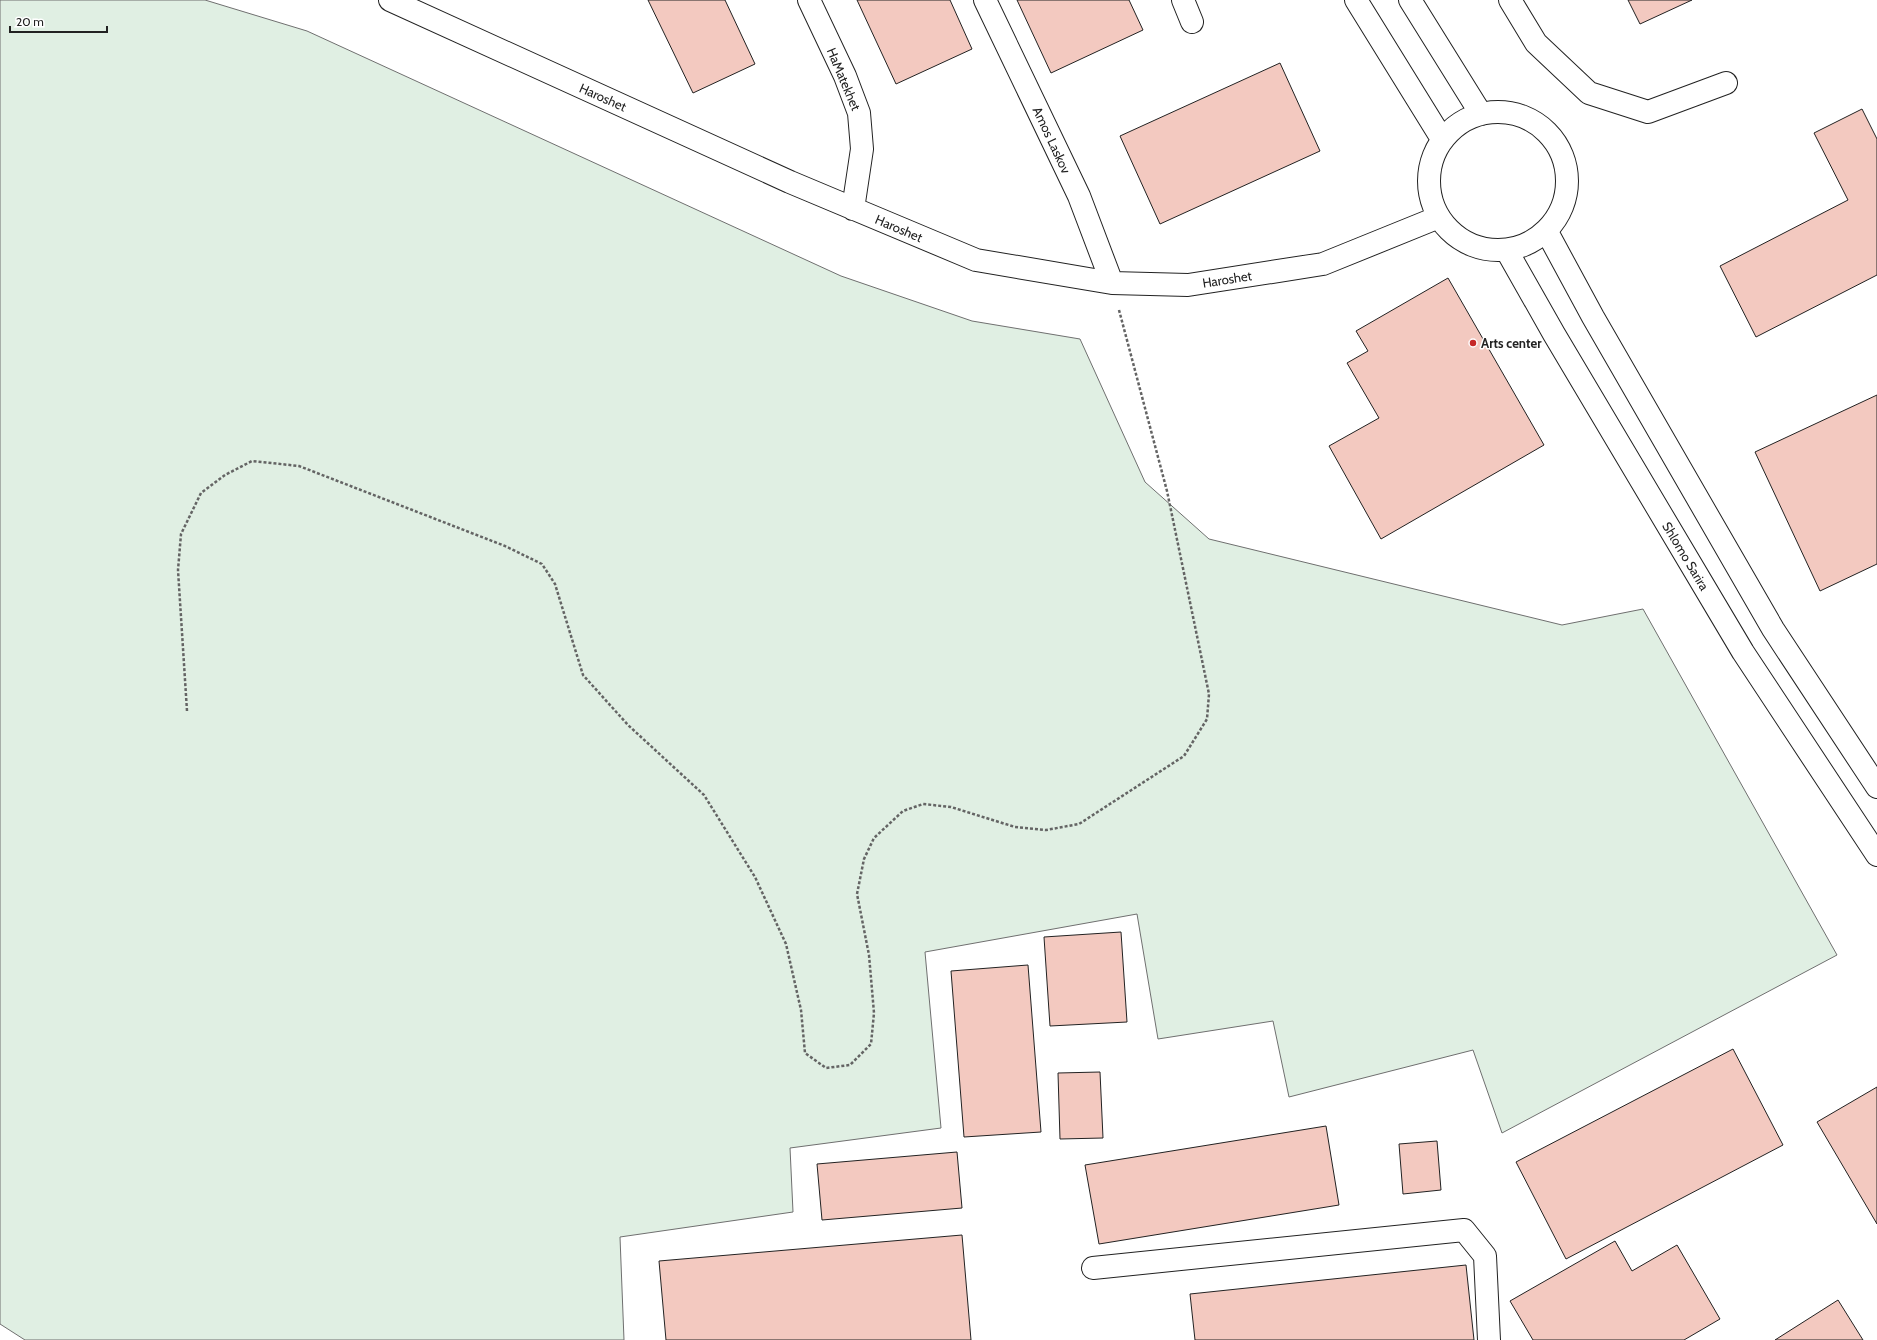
<svg xmlns="http://www.w3.org/2000/svg" width="1877" height="1340" font-family="Cabin,sans-serif">
<style>
.green{fill:#e0efe3;stroke:#6f6f6f}
.building{fill:#f3c9c0;stroke:#222}
.lines{fill:none;stroke-linecap:round;stroke-linejoin:round}
.minor-casing{stroke:#222;stroke-width:24}
.path{stroke:#646464;stroke-width:2.5;stroke-dasharray:3 2;stroke-linecap:butt}
.minor{stroke:#fff;stroke-width:22}
.poi-dot{fill:#c62828;stroke:#fff;stroke-width:1.5}
.labels{text-anchor:middle;stroke-width:3;stroke-linejoin:round;paint-order:stroke}
.street-label{font-size:13px;fill:#222;stroke:#fff}
.poi-label{font-size:13px;font-weight:bold;fill:#222;stroke:#fff;text-anchor:start}
</style>
<rect width="100%" height="100%" fill="#fff"/>
<path class="green" d="M0,0H205L307,31L841,276L972,321L1080,339L1145,482L1209,539L1562,625L1643,609L1837,955L1502,1133L1473,1050L1289,1097L1273,1021L1158,1039L1137,914L925,952L941,1128L790,1148L793,1212L620,1237L624,1340H25L0,1324Z"/>
<path class="building" d="M648,0H725L755,64L693,93Z
M857,0H950L972,49L896,84Z
M1017,0H1129L1143,30L1051,73Z
M1628,0H1692L1640,24Z
M1280,63L1320,151L1160,224L1120,136Z
M1862,109L1877,139V275L1756,337L1720,266L1848,200L1814,133Z
M1448,278L1544,445L1381,539L1329,446L1379,418L1347,363L1368,351L1356,331Z
M1877,395V564L1820,591L1755,452Z
M1121,932L1127,1022L1050,1026L1044,937Z
M1028,965L1041,1132L964,1137L951,971Z
M1733,1049L1783,1145L1566,1259L1516,1162Z
M1100,1072L1103,1138L1060,1139L1058,1073Z
M1877,1087V1224L1817,1122Z
M1326,1126L1339,1205L1099,1244L1085,1165Z
M1437,1141L1441,1190L1403,1194L1399,1144Z
M957,1152L962,1208L822,1220L817,1164Z
M962,1235L971,1340H666L659,1261Z
M1615,1241L1632,1271L1677,1245L1720,1319L1684,1340H1533L1510,1301Z
M1466,1265L1474,1340H1195L1190,1294Z
M1838,1300L1863,1340H1775Z"/>
<g class="lines">
<defs>
<path id="minor" d="M390,0L790,182L976,260L1112,283L1188,285L1323,264L1439,217
M809,0L845,76L859,113L862,149L853,209
M985,0L1079,196L1112,283
M1183,0L1192,22
M1356,0L1442,139
M1410,0L1481,114
M1510,0L1536,43L1589,93L1648,112L1726,83
M1429 181a69 69 0 1 1 138 0a69 69 0 1 1-138 0Z
M1547,232L1593,317L1773,629L1877,787
M1507,251L1554,334L1743,652L1877,855
M1093,1268L1464,1230L1485,1256L1489,1340"/>
</defs>
<use href="#minor" class="minor-casing"/>
<path class="path" d="M187,711L178,570L181,534L201,493L225,475L252,461L299,466L505,546L542,564L555,584L583,675L628,725L704,795L755,877L786,944L801,1010L805,1053L826,1068L850,1065L871,1044L874,1013L869,955L857,894L864,859L874,838L903,811L923,804L951,807L1015,827L1046,830L1079,824L1184,756L1207,719L1209,694L1167,491L1119,310"/>
<use href="#minor" class="minor"/>
</g>
<circle class="poi-dot" cx="1473" cy="343" r="4"/>
<g class="labels">
<g class="street-label">
<text transform="translate(844 79) rotate(67)" y="5">HaMatekhet</text>
<text transform="translate(603 97) rotate(24)" y="5">Haroshet</text>
<text transform="translate(1052 140) rotate(65)" y="5">Amos Laskov</text>
<text transform="translate(899 228) rotate(23)" y="5">Haroshet</text>
<text transform="translate(1227 279) rotate(-9)" y="5">Haroshet</text>
<text transform="translate(1686 556) rotate(59)" y="5">Shlomo Sarira</text>
</g>
<g class="poi-label">
<text x="1481" y="348">Arts center</text>
</g>
</g>
<path d="M10 26v6h97v-6" fill="none" stroke="#222222" stroke-width="2"/>
<text x="16" y="26" font-size="12" fill="#222222" stroke="#ffffff" stroke-width="3" paint-order="stroke">20 m</text>
</svg>
